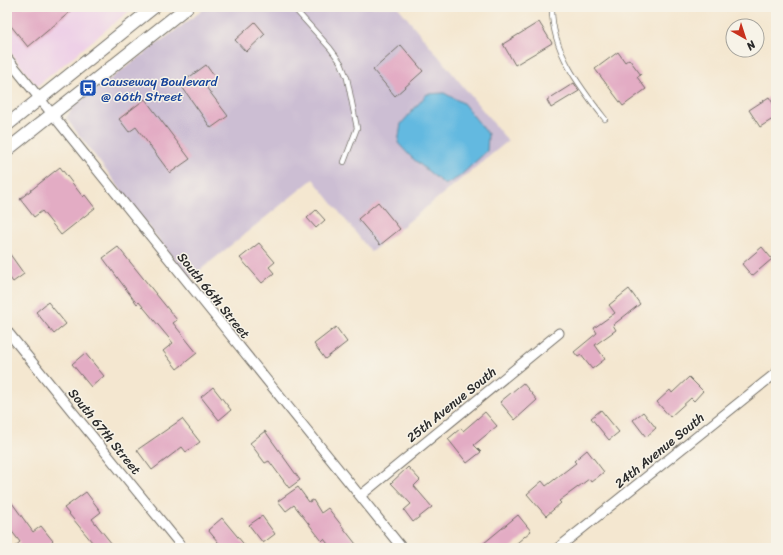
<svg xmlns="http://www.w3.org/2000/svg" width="783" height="555" font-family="Sriracha,sans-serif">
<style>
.built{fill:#eed0e7}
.industrial{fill:#ccbed3}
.water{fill:#63b9e0;stroke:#477286}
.building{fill:#e3acc4}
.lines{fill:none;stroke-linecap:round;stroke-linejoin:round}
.lane-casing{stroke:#716d65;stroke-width:6}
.street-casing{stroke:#716d65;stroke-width:11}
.secondary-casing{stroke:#716d65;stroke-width:14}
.lane{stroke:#fff;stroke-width:4.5}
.street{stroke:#fff;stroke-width:9}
.secondary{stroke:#fff;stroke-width:12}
.labels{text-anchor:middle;stroke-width:3;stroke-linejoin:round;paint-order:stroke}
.transit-label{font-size:13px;fill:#164399;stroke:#f7f3e8;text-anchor:start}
.street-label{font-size:13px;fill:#2b2b2b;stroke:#f7f3e8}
</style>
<rect width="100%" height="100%" fill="#f7f3e8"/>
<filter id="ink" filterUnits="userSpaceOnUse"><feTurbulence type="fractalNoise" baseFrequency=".025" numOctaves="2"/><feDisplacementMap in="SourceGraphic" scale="8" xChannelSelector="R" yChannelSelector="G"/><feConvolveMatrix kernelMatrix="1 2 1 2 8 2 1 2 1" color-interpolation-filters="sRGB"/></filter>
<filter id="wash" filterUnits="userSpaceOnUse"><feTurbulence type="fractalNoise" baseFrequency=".012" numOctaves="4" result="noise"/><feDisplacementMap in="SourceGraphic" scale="16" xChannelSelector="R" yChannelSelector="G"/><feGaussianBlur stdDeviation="0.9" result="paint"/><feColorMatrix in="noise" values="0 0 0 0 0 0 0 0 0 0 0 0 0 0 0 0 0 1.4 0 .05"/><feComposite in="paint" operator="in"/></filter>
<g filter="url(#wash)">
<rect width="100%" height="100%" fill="#f4e7d0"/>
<path class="built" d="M7,7H134L37,86L7,48Z"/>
<path class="industrial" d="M207,7H398L508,141L371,252L313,179L189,279L66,118L74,106Z"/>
<path class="water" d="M444,93L463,103L488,134L487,151L459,177L445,185L411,157L398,143L401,124L427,94Z"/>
<g id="blocks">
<path class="building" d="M7,7H76L28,47L7,21Z
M255,22L265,34L246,52L235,40Z
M539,22L552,43L515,65L503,44Z
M401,45L423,71L395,96L373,70Z
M618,52L625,62L629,59L641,75L637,77L646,89L623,106L595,69Z
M206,65L217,80L206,87L228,116L211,128L180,84Z
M574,83L579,91L551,108L547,100Z
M769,97L776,108V117L760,127L749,110Z
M145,99L190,159L170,173L136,127L129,132L119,119Z
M60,167L83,197L85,195L95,208L61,235L42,211L34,217L20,199Z
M378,202L400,229L380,245L358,219Z
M316,210L325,220L316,228L307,218Z
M259,243L275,262L269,267L274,273L262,283L240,258Z
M118,247L177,320L173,323L197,353L177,369L163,351L173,343L139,302L137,304L103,258Z
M762,247L772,259L752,276L742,264Z
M7,250L24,274L13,282L7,274Z
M629,289L640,304L613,325L616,330L595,345L605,359L592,369L581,355L578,357L574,352L597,333L594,328L615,313L609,305Z
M48,302L66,324L54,334L36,312Z
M336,327L347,342L325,359L314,344Z
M85,353L104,376L91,387L72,364Z
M689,377L703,391L694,401L691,398L670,417L657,402L670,390L672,393Z
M523,383L537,400L515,420L500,402Z
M213,387L231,410L219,420L201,397Z
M601,410L619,432L609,440L591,418Z
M485,412L497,426L474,445L481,452L467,463L448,439L461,428L463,431Z
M643,412L656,428L646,437L633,420Z
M182,419L200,442L186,452L182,447L152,470L137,450Z
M265,431L300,480L289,488L269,461L265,463L250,443Z
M587,450L604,472L591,482L589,479L559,501L561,503L546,516L527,494L542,481L546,486L576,463L574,461Z
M408,467L420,480L414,486L432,507L413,522L404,510L411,504L391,483Z
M298,487L309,502L313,500L321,513L328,508L359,548H331L324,539L322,541L294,505L286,511L278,501Z
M86,492L101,512L92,519L112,544L107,548H97L64,508Z
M7,496L33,532L41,526L53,541L44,548H13L20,542L7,525Z
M518,515L531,531L511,548H478Z
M262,516L275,534L263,543L249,525Z
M222,518L247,548H223L208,530Z"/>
</g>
</g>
<g filter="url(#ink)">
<use href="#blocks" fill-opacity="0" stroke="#716d65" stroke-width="1"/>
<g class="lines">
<defs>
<path id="lane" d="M293,7L330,48L341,63L347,78L357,128L344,162
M552,7C551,50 580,87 605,119"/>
<path id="street" d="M7,58L402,548
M7,331L183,548
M360,496L559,333
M558,548L776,373"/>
<path id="secondary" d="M7,125L154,7
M7,150L187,7"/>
</defs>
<use href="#lane" class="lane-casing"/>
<use href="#street" class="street-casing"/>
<use href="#secondary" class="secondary-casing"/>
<use href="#lane" class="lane"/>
<use href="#street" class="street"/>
<use href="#secondary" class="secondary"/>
</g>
</g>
<defs>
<symbol id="bus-square" viewBox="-11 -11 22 22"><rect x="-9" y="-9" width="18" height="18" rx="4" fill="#1a4fb4" stroke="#f7f3e8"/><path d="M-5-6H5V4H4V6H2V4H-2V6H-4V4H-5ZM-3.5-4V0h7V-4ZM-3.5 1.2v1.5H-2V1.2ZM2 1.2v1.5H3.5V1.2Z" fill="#fff"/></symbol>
</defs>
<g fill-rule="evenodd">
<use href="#bus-square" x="78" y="78" width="20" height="20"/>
</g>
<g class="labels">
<g class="transit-label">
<text x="101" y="86">Causeway Boulevard<tspan x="101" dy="15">@ 66th Street</tspan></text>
</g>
<g class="street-label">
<text transform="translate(214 295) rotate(51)" y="5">South 66th Street</text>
<text transform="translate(451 404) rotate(-39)" y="5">25th Avenue South</text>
<text transform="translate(105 431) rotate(51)" y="5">South 67th Street</text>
<text transform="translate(659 450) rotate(-39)" y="5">24th Avenue South</text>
</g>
</g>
<rect width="783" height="555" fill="none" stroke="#f7f3e8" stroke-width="24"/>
<g transform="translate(745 38) rotate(141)"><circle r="19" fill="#f7f3e8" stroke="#a5a39c"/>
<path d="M0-3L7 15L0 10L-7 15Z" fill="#c8321e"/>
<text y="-6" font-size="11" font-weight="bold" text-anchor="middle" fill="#2b2b2b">N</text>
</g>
</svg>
